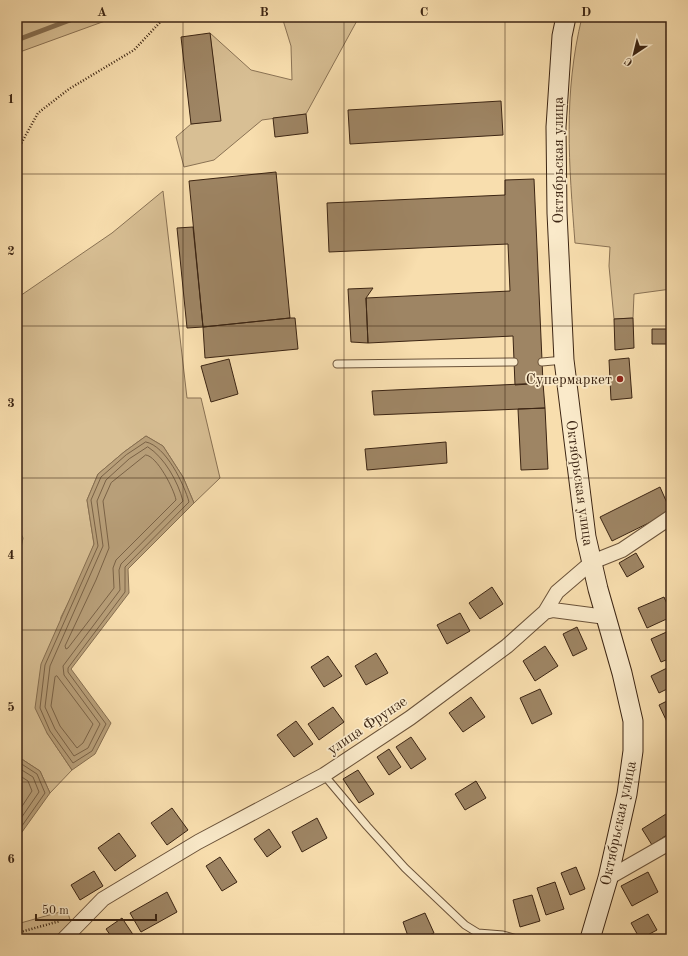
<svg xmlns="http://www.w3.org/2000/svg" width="688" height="956" font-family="'Old Standard TT',serif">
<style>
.green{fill:#d8bf94;stroke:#8a7254}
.water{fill:#b89f79;stroke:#866e50}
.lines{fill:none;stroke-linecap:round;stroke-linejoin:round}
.shore{stroke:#7a6246;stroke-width:1}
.stream{stroke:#866e50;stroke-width:5}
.building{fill:#9e8564;stroke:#3c2513}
.lane-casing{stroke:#6b533a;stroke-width:9}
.street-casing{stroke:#6b533a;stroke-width:16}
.secondary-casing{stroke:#3c2513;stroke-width:21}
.path{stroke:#3c2513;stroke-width:2.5;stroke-dasharray:1 2;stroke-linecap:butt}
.lane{stroke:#faeaca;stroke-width:7}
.street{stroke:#faeaca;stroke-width:14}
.secondary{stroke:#faeaca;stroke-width:19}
.grid{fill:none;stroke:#3c2513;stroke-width:1;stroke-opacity:0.55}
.poi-dot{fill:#8f2418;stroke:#faeaca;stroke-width:1.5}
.labels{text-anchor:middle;stroke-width:3.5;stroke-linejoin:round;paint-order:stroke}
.street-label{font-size:15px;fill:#3c2513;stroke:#faeaca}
.poi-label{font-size:15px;fill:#3c2513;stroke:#faeaca;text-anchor:end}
.neatline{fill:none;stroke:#3c2513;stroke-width:1.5}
.grid-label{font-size:13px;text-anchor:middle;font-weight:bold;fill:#3c2513}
</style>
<rect width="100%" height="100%" fill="#f8deae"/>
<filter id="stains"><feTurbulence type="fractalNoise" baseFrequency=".005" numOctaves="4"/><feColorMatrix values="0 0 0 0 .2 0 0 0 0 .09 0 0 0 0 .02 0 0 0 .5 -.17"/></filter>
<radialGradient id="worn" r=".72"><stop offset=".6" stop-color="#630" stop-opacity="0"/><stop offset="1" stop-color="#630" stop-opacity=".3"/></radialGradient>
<path class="green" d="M17,17H116L17,53Z
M282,17H359L306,114L262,120L214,160L184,167L176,137L191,124L220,120L210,33L251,70L292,80L291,46Z
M582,17H671V289L634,294L633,318L614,319L609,266L610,247L575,243C569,164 563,95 582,17Z
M163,191L187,398H201L220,478L194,503L183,477L163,446L146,436L124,452L98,474L87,500L94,544L83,574L61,617L47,733L72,770L50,793L40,771L17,756V568L23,538L17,526V298L112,233Z
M67,910L76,939H17V924Z"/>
<path class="water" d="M146,436L163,446L183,477L194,503L128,569L129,593L71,669L111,723L95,754L72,770L47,733L35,708L41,664L94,544L87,500L98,474L124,452Z
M17,756L40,771L50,793L17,839Z"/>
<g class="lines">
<path class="shore" d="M146,442C166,446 184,484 189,502L125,567V592L68,668V672L106,724L92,751L73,763L50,731L40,708L45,665L98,546L91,500L101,477L126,455Z
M148,447C165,458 178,482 183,501L121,564L119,570L120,590L63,666L64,675L100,724L88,748L74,756L55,729L45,707L50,666L103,546L97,501L106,480L129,459Z
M146,455C157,456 174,489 176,500L116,560L113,568L114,588L68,648L66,649L65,646L96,580L109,548L103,501L111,483Z
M57,676L93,724L83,743L77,748L60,726L51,706L55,677Z
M17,761L37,774L45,793L17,833
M17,767L33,777L39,792L17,824
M17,774L28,781L32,791L17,814"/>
<path class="stream" d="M17,40L78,17"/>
</g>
<path class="building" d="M210,33L221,121L191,124L181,37Z
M501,101L503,135L350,144L348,110Z
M306,114L308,133L275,137L273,118Z
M276,172L290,318L203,327L189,181Z
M534,179L543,383L515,385L513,336L368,343L366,298L510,291L508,244L329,252L327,203L505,195V180Z
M193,227L203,327L187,328L177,228Z
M373,288L366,298L368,343L351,342L348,289Z
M290,318H295L298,349L205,358L203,327Z
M633,318L634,348L615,350L614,319Z
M652,329H670V344H652Z
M629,358L632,398L611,400L609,360Z
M229,359L238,394L211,402L201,366Z
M543,383L545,408L374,415L372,391Z
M545,408L548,469L521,470L518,409Z
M446,442L447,463L367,470L365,449Z
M660,487L671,512L612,541L600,517Z
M636,553L644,567L627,577L619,563Z
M492,587L503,604L480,619L469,603Z
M664,597L671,613V617L647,628L638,608Z
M460,613L470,631L447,644L437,625Z
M577,627L587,649L573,656L563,634Z
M671,630V658L661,662L651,639Z
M545,646L558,666L535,681L523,661Z
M376,653L388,673L366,685L355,666Z
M328,656L342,676L324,687L311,667Z
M671,666V687L659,693L651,676Z
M540,689L552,714L532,724L520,698Z
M471,697L485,717L463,732L449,713Z
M671,699V722L668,724L659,705Z
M333,707L344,722L319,740L308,724Z
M296,721L313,744L294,757L277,735Z
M411,737L426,759L411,769L396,747Z
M389,749L401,767L389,775L377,757Z
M358,770L374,794L359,803L343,779Z
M476,781L486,798L465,810L455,794Z
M172,808L188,830L167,845L151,823Z
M666,814L671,822V832L652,845L642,829Z
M317,818L327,838L302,852L292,832Z
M269,829L281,847L267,857L254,839Z
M119,833L136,856L115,871L98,848Z
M220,857L237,882L222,891L206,866Z
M576,867L585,889L570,895L561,873Z
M94,871L103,886L80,900L71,885Z
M648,872L658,892L632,906L621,886Z
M555,882L564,909L546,915L537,888Z
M167,892L177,912L141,932L130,913Z
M532,895L540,921L520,927L513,900Z
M425,913L434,933L420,939H409L403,922Z
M648,914L657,930L640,939L631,923Z
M122,918L134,936L129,939H113L106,929Z"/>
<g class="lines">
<defs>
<path id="lane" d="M542,362L564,360
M337,364L514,362
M324,775L367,826L405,868L465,925L478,933L503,935L517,939"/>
<path id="street" d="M545,612L553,610L606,617
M608,878L671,842
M64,939L103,899L198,842L324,775L410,718L507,646L545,612L557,592L592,562L622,550L671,517"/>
<path id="secondary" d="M566,17L562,36L556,127L557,213L564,360L586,537L598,589L622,673L633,721V751L627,794L608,878L590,939"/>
</defs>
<use href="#lane" class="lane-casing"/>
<use href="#street" class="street-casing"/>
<use href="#secondary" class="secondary-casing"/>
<path class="path" d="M17,151L38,113L69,89L134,50L165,17
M17,933L60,921"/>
<use href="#lane" class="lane"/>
<use href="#street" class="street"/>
<use href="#secondary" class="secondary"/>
</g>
<path class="grid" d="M183,17V939M344,17V939M505,17V939M17,174H671M17,326H671M17,478H671M17,630H671M17,782H671"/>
<circle class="poi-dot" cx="620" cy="379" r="4"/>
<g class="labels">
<g class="street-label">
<text transform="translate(558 160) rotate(-90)" y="5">Октябрьская улица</text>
<text transform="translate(580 483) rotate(82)" y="5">Октябрьская улица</text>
<text transform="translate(367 725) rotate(-34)" y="5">улица Фрунзе</text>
<text transform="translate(618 823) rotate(-78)" y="5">Октябрьская улица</text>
</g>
<g class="poi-label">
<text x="612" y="384">Супермаркет</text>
</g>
</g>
<rect width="688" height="956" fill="none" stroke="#f8deae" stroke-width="44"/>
<g transform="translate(634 54) rotate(215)" stroke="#faeaca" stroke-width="3" paint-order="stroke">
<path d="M0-3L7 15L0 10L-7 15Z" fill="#3c2513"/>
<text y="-6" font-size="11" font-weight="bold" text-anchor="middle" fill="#3c2513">С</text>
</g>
<path d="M36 914v6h120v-6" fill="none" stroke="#3c2513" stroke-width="2"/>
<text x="42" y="914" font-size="12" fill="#3c2513" stroke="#faeaca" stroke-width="3" paint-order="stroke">50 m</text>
<rect x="22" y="22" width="644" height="912" class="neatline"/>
<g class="grid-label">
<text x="102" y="16">A</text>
<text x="264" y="16">B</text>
<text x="424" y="16">C</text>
<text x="586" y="16">D</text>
<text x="11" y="103">1</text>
<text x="11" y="255">2</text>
<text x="11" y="407">3</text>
<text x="11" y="559">4</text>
<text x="11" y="711">5</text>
<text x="11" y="863">6</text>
</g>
<rect width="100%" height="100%" filter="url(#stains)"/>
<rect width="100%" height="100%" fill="url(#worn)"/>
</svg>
